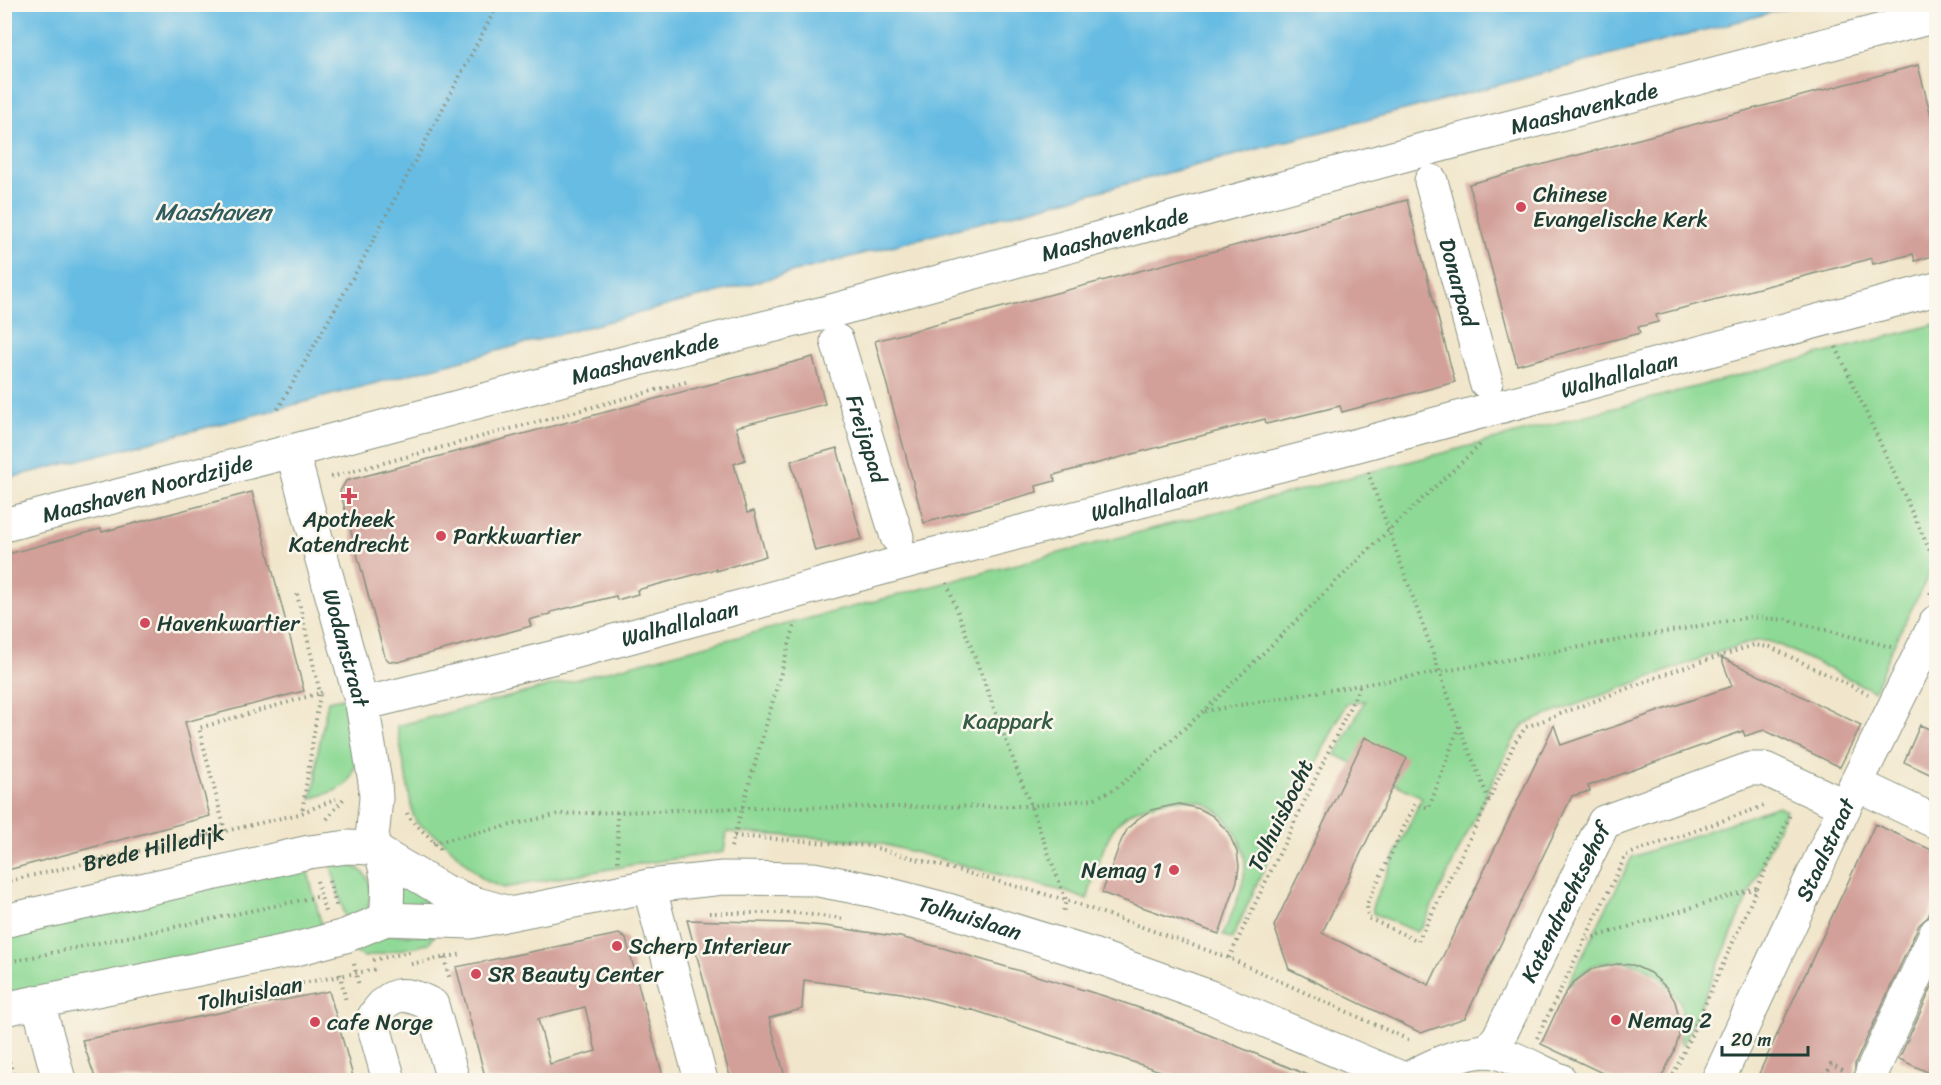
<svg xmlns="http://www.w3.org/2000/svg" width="1941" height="1085" font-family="Sriracha,sans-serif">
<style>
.green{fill:#8ed995;stroke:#568b64;stroke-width:1.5}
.water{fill:#66bce3;stroke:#427c8c;stroke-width:1.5}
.building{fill:#d2a099;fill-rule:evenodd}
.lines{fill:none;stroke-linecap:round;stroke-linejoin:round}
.minor-casing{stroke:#889280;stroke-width:35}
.path{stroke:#889280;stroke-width:4;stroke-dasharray:1.5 4.5;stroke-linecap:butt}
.minor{stroke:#fff;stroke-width:33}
.poi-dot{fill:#d1495b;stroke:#fbf7ec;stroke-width:2}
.labels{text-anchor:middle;stroke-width:5;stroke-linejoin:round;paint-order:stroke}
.street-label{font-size:22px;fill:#1f3d34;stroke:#fbf7ec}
.poi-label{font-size:22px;fill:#1f3d34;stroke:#fbf7ec;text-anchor:start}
.park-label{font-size:22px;fill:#355c47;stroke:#fbf7ec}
.water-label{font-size:24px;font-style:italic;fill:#315d60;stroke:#fbf7ec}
</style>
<rect width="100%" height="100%" fill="#fbf7ec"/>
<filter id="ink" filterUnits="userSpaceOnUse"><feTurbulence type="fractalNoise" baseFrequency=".0167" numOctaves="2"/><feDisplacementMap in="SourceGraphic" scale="12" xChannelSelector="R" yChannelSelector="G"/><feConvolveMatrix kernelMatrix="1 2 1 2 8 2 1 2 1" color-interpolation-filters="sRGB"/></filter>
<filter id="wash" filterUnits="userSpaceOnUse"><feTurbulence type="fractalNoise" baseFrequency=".008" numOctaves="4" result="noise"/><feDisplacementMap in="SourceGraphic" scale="24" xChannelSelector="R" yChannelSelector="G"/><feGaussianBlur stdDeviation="1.35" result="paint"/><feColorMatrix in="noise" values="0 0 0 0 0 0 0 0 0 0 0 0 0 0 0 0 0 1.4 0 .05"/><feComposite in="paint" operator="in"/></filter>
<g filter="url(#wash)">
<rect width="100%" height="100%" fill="#f1e6cb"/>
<path class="green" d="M1936,324V560L1890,652L1874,691L1779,645L1767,641H1756L1713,654L1524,724L1513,741L1491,784L1422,927L1416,932L1373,913V904L1422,797L1336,755L1365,700L1346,704L1276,842L1232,939L1223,935C1231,913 1245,888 1245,864C1245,854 1241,843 1236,834C1216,798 1186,793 1150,805C1140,808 1128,813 1121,820C1104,835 1094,878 1087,900L1070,893L871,841L727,832L724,852L632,865L503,888L484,880L440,838L417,823L413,815L397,726Z
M343,698C349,723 368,768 342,787C333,793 320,795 311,799L316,780L317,756L328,701Z
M1778,806L1786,810L1683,1045L1680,1044C1681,1031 1684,1014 1680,1002C1678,998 1674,994 1671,990C1653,965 1624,955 1593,966C1584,970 1575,980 1567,986L1632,857Z
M329,859C359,865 379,874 367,910L348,927Z
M305,861L324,934L5,999L4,927Z
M400,879L424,892L429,913L398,911Z
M374,935H435L428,944L365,957L356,953L353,947Z"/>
<path class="water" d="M5,4H1800V5L278,409L5,479Z"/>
<g id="blocks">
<path class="building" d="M1918,65L1936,135V255L1915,261L1913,254L1873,264L1871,258L1862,261L1656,315L1658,322L1638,327L1640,333L1517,365L1469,184Z
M1407,200L1455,382L1342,412L1340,406L1266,424L1265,419L1072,470L1054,475L1055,481L1036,486L1037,492L924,523L875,341Z
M813,357L825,404L736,427L745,460L734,464L747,513L754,511L766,556L716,571V569L637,590L638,594L617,600L616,596L551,612V614L529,620L531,626L502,634L398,662L389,661L385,657L340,491L346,481Z
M837,448L862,539L815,551L791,461Z
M252,492L304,691L185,722L210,816L4,871V555L101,529L102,532Z
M1721,657L1861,725L1840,767L1764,730L1745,736L1743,731L1588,786L1590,791L1572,796L1465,1018L1421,1033L1289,969L1274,926L1365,737L1407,758L1322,933L1429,985L1554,725L1561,745L1732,686Z
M1920,725L1936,732V777L1904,762Z
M1179,804L1200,809L1213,816L1228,832L1237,852L1239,866L1237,881L1219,934L1102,893L1121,841L1128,828L1139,818L1151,810Z
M1875,824L1936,852V898L1928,917L1919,925L1855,1064V1080H1756Z
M687,920L790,923L825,926L900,937L943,948L1104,996L1160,1015L1320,1080H1188L970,1009V1010L902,993L804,980L802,1009L769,1018L785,1077L771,1080H731Z
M619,934L626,939L664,1080H486L456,967ZM585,1007L596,1051L550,1064L538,1019Z
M1617,964L1633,965L1650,973L1666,987L1675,1001L1679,1018V1037L1674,1052L1660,1080H1617L1541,1044L1563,997L1573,983L1592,969Z
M1935,980L1936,981V1076L1899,1059Z
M329,991L354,1080H96L82,1040Z"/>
</g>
</g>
<g filter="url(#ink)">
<use href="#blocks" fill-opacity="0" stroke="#889280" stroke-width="1.5"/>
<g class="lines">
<defs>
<g id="minor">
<path id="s2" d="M1431,181L1486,382"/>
<path id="s3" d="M837,341L897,537"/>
<path id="s4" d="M292,451L362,704L375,782L376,798L371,848"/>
<path id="s5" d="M4,525L292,451L654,355L828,312L1422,150L1936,16"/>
<path id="s6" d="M362,704L559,656L912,560L1358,445L1936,289"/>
<path d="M1856,784L1936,822"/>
<path d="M380,853C390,874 388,896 386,919"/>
<path d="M649,886L701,1080"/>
<path d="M4,921L309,852L348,847L371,848L444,891L477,904L506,912"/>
<path d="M38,1002L59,1080"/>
<path id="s7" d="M4,1009L296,949L345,936L386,919L470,922L649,886L723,878L813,879L871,890L948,910L1090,954L1210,997L1406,1080"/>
<path id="s8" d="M1488,1051L1499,1037L1604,822L1750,769H1765L1845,806"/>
<path d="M1872,1072L1936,933"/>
<path d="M389,1080L372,1020C389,991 403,990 432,1005L453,1080"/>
<path d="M1405,1080C1429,1067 1459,1052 1487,1051C1504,1051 1543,1073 1560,1080"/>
<path id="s9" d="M1718,1080L1845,806L1936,622"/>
</g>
</defs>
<use href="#minor" class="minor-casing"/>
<g class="path">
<path d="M1836,347L1936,564"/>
<path d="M278,409L360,265L498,4"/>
<path d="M1368,472L1459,726L1489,800"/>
<path d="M331,477L686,382"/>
<path d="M947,583L1066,900L1063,913"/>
<path d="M297,594L320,693L322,692"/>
<path d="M1930,594L1936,581"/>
<path d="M1205,711L1439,672L1750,617L1788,620L1891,647"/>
<path d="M1459,726L1429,808L1415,804L1367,904L1368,918L1418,941L1489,800L1515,742L1526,727L1676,670L1754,645L1770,647L1868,694"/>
<path d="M617,812L618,863"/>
<path d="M407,813L408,816L442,851"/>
<path d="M327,819L345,797"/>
<path d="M225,831L199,728L320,693L302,813"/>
<path d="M734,836L869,846L1066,900L1229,958L1411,1041"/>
<path d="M433,843L559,814L742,808L1029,806L1093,799L1113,790L1124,782L1204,711L1389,530L1480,445"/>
<path d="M731,847L795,624"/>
<path d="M317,881L325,912"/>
<path d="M329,881L337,908"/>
<path id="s1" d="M4,882L299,814L336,799"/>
<path d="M709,913H796L845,919"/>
<path d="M1588,939L1756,888"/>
<path d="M444,958L450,980"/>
<path d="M1229,958L1360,686"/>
<path d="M373,960L410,952"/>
<path d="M4,963L321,896"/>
<path d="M354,964L359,986"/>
<path d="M411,964L463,954"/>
<path d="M340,974L346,1002"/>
<path d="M208,1001L377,969"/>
<path d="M1537,1038L1626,855L1767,805"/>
<path d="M4,1044L15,1080"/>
<path d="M1826,1076L1831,1064L1843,1070"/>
<path d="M1290,1080L1294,1078L1299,1068"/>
<path d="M1671,1080L1790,815"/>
</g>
<use href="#minor" class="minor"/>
</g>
</g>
<g class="poi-dot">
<circle cx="1521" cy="207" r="6"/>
<path d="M346 487h6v6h6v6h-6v6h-6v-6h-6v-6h6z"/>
<circle cx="441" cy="536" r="6"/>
<circle cx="145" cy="623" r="6"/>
<circle cx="1174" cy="870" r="6"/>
<circle cx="617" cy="946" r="6"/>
<circle cx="476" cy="974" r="6"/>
<circle cx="1616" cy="1020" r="6"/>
<circle cx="315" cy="1022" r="6"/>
</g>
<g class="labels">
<g class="street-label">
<text dy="8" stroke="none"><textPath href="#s5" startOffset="1634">Maashavenkade</textPath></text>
<text dy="8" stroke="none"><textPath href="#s5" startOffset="1148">Maashavenkade</textPath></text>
<text dy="8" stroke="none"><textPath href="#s2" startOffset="105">Donarpad</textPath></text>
<text dy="8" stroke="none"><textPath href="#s5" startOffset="662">Maashavenkade</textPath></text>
<text dy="8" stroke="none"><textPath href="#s6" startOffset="1300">Walhallalaan</textPath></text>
<text dy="8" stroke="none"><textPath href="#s3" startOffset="102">Freijapad</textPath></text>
<text dy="8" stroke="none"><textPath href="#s5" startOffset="148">Maashaven Noordzijde</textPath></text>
<text dy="8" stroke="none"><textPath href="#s6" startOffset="814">Walhallalaan</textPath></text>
<text dy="8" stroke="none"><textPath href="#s6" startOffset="328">Walhallalaan</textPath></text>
<text dy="8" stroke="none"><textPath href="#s4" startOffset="204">Wodanstraat</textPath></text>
<text transform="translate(1280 815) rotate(-64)" y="8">Tolhuisbocht</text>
<text dy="8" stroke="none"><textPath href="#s1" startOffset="153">Brede Hilledijk</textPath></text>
<text dy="8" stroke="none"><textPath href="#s9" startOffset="254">Staalstraat</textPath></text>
<text dy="8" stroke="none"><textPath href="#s8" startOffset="168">Katendrechtsehof</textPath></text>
<text dy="8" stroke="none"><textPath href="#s7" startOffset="986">Tolhuislaan</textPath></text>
<text transform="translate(250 993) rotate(-11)" y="8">Tolhuislaan</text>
</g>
<g class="poi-label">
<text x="1533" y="202">Chinese<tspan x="1533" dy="25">Evangelische Kerk</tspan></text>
<text x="349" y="527" text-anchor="middle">Apotheek<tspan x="349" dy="25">Katendrecht</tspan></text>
<text x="453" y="544">Parkkwartier</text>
<text x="157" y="631">Havenkwartier</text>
<text x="1162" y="878" text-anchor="end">Nemag 1</text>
<text x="629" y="954">Scherp Interieur</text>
<text x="488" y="982">SR Beauty Center</text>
<text x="1628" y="1028">Nemag 2</text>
<text x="327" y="1030">cafe Norge</text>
</g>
<g class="park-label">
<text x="1008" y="729">Kaappark</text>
</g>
<g class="water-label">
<text x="213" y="220">Maashaven</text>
</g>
</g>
<rect width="1941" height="1085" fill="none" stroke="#fbf7ec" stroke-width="24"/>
<path d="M1722 1046v9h86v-9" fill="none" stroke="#1f3d34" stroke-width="3"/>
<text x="1731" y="1046" font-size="18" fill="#1f3d34" stroke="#fbf7ec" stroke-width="4.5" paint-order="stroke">20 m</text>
</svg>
